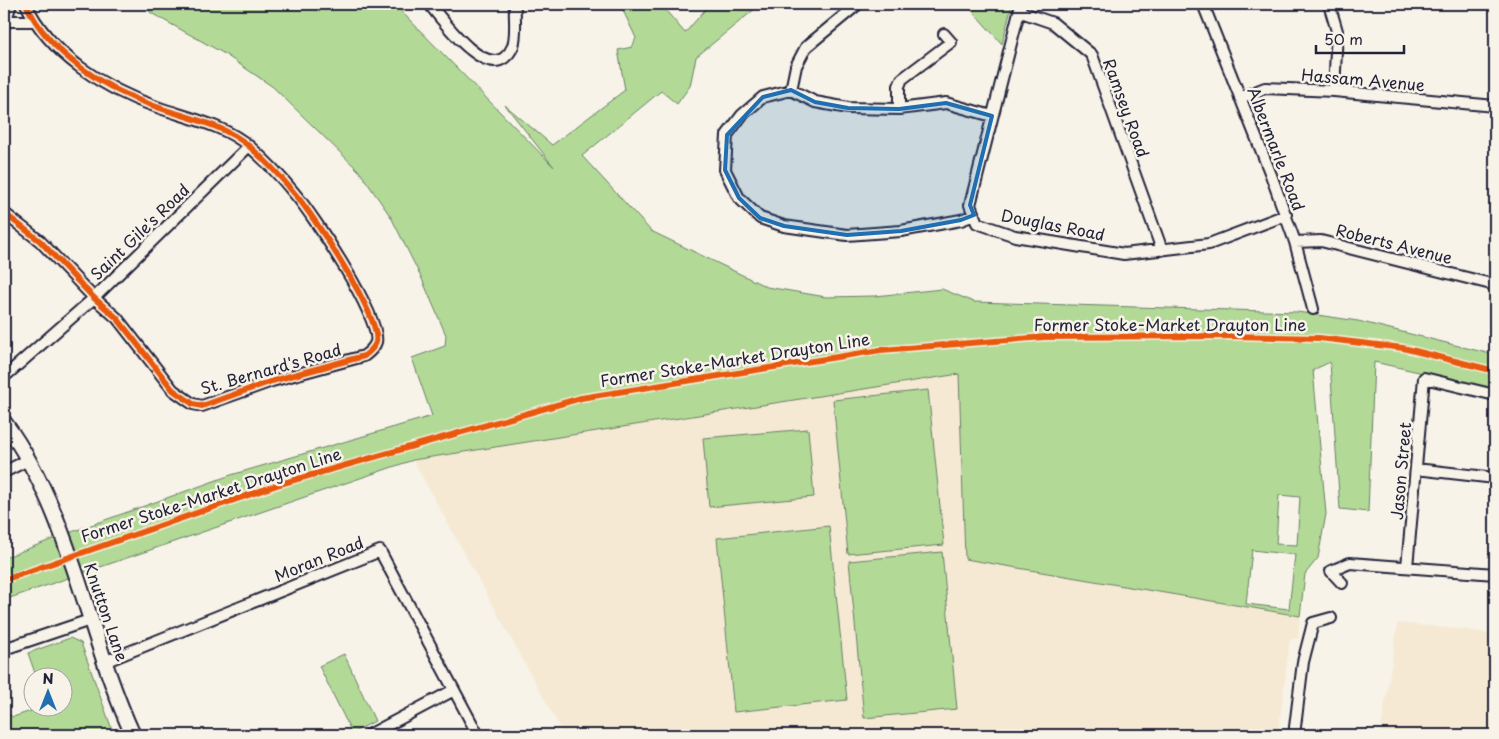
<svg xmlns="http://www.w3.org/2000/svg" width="1499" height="739" font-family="'Playpen Sans',sans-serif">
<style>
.built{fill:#f5e9d3}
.green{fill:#b2da96;stroke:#6a7e68;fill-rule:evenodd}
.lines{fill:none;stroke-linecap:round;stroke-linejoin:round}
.street-casing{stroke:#22223b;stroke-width:14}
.secondary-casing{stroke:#22223b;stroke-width:18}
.street{stroke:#f7f3e8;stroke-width:10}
.secondary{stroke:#f7f3e8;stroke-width:14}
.cycleway-casing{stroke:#f7f3e8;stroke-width:9}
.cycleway{stroke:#e8590c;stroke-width:6}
.marked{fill:#1f6fb2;fill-opacity:0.2;stroke:#1f6fb2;stroke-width:4;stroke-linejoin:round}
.labels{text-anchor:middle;stroke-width:5;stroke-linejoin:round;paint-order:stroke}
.street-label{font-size:16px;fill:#22223b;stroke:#f7f3e8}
</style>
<rect width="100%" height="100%" fill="#f7f3e8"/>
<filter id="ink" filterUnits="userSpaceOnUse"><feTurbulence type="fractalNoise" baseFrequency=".02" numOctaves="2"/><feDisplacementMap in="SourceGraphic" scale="10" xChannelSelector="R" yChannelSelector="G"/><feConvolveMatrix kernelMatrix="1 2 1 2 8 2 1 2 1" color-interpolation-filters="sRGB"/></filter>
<g filter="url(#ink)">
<path class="built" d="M959,374L965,559L1300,616L1298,639H1290L1278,735H564L413,460Z
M1398,623L1477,631L1495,636V735H1380Z"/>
<path class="green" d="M143,4H394L554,167L505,105L552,145L625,90L618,50L632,47L636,38L620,4L662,6L685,33L710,4H761L696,57L690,86L677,104L661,91L582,156L651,231L767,287L826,297L875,296L942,289L974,302L1297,312L1358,321L1495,355V389L1374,362L1368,512L1340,509L1330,362L1313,370L1326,514L1318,558L1305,574L1300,616L965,559L959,374L413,460L4,600V558L66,534L231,475L432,416L412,358L445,346L446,335L422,279L391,217L359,171L273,87L223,53L151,13ZM1279,495L1300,497L1297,545L1276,544ZM1252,550L1295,555L1289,609L1246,604Z
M966,4H1012L1002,44Z
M928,390L944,545L848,554L833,400Z
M808,429L814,497L709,507L703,438Z
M829,526L847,700L734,712L717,538Z
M942,552L957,709L864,718L849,561Z
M70,638L81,643L114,735H15L4,730V712L13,717L43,707L62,706V676H36L28,653Z
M344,654L375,721L352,733L319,666Z"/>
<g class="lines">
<defs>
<path id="street" d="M429,4C443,20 481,74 504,58C508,55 511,51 513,46C517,33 514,17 515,4
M1021,4L970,205L977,223L1015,236L1124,254L1209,244L1286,215
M1203,4L1271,175L1295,242L1313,309
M1329,4L1337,31L1334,91
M1021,12L1053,23L1092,55L1162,250
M7,21H35
M4,26L11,4
M791,90L796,66L806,47L858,4
M1240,98L1265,88L1334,91L1495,106
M899,109V86L902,79L951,42L944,34
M4,213L40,241L94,298L117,318L173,390L193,404L202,406L272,381L364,356C368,353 374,349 376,342C382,319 313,215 295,194C282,178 266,161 250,147C225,125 188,118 157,107C106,90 49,54 26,4
M974,215L961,220L901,231L847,235L784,226L760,218L739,198L725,170L727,135L742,115L763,97L791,90L815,102L848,108L899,109L946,103L992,116
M1295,242L1321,241L1495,285
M4,377L94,298L249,146
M1416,469L1495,478
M4,472L28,460
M1407,567L1424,378L1495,395
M1342,583L1331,571L1350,563L1495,574
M4,649L90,620
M104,662L380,551L478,735
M369,735L454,690
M1294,735L1303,662L1313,623L1331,618"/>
<path id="secondary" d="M4,422C72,514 86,633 133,735"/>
</defs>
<use href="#street" class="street-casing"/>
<use href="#secondary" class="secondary-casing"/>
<use href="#street" class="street"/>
<use href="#secondary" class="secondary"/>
<defs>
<path id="cycleway" d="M4,213L40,241L94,298L117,318L173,390L193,404L202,406L272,381L364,356C368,353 374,349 376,342C382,319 313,215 295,194C282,178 266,161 250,147C225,125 188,118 157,107C106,90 49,54 26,4
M4,580L280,484L581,398L881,350L1045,337L1226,336L1319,338L1403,348L1495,371"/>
</defs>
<use href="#cycleway" class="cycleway-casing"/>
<use href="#cycleway" class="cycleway"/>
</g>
</g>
<path class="marked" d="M791,90L815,102L848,108L899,109L946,103L992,116L970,205L974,215L961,220L901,231L847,235L784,226L760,218L739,198L725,170L727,135L763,97Z"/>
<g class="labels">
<g class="street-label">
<text transform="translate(1363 80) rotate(5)" y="6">Hassam Avenue</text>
<text transform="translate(1126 108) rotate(70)" y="6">Ramsey Road</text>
<text transform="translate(1276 149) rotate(69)" y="6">Albermarle Road</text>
<text transform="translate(1053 225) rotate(11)" y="6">Douglas Road</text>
<text transform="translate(140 232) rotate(-44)" y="6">Saint Gile's Road</text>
<text transform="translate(1394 244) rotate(14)" y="6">Roberts Avenue</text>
<text x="1170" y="331">Former Stoke-Market Drayton Line</text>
<text transform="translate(735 360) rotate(-9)" y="6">Former Stoke-Market Drayton Line</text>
<text transform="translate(271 369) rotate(-16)" y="6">St. Bernard's Road</text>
<text transform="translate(1401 471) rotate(-85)" y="6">Jason Street</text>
<text transform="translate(211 495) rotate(-18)" y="6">Former Stoke-Market Drayton Line</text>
<text transform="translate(319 559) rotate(-22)" y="6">Moran Road</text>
<text transform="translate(106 612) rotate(71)" y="6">Knutton Lane</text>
</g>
</g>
<rect width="1499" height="739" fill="none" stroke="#f7f3e8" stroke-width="20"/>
<rect x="10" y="10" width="1479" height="719" fill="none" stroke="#22223b" stroke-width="2" filter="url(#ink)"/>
<g transform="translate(48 692)"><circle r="24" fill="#f7f3e8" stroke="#a29fa3"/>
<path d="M0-4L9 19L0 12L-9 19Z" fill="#1f6fb2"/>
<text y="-8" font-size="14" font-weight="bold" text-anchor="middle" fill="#22223b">N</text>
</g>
<path d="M1316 45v8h88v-8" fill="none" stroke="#22223b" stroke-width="2.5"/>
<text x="1324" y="45" font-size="15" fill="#22223b" stroke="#f7f3e8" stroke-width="4" paint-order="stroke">50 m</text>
</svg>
